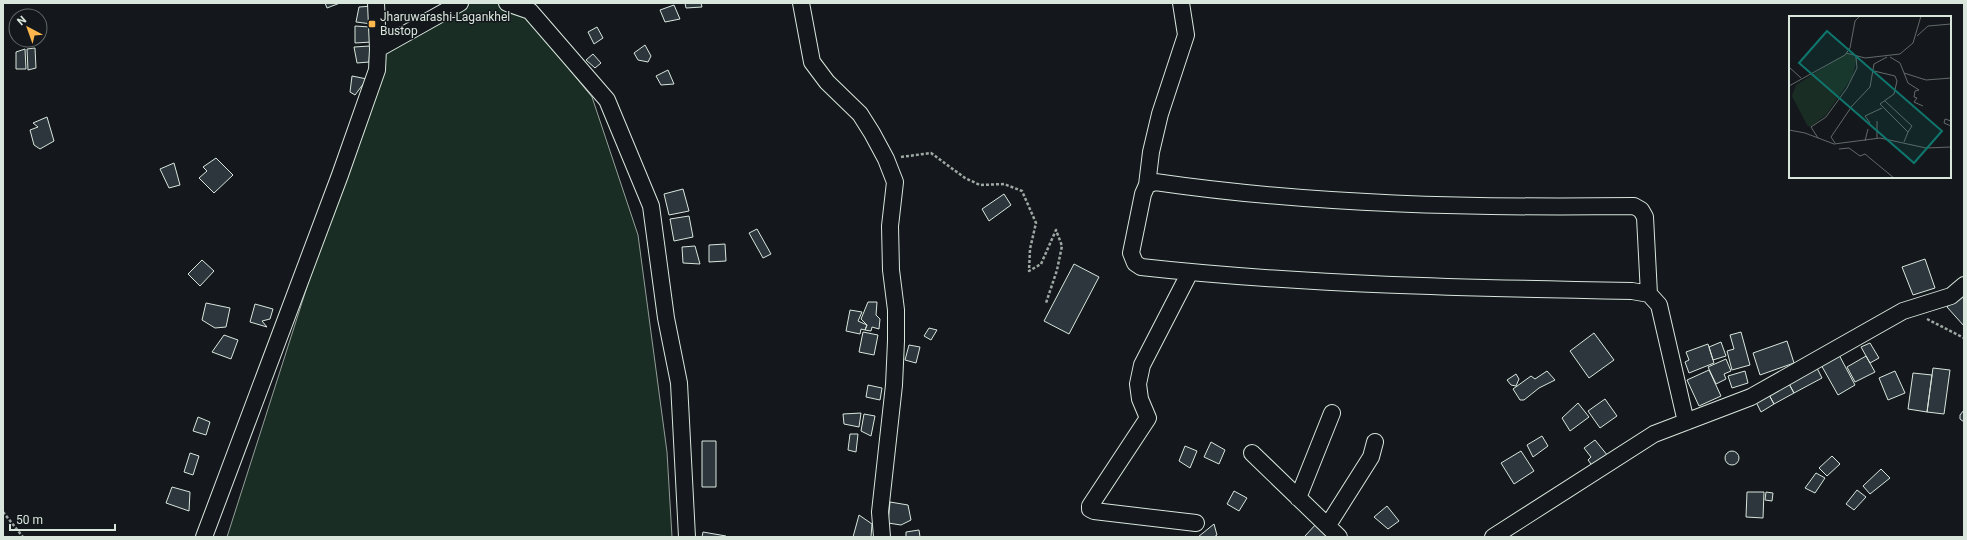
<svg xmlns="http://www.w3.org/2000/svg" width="1967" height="540" font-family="Roboto,sans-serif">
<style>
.green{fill:#1a2d24;stroke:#939e99}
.building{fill:#2c363c;stroke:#d8e6dc}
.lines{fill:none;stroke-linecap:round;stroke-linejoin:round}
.minor-casing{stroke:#d8e6dc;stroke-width:18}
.path{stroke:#9da8a2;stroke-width:2.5;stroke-dasharray:3 2;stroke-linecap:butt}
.minor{stroke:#14181c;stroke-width:16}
.poi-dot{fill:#ffb74d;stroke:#14181c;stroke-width:1.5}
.labels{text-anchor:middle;stroke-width:3;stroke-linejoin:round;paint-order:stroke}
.poi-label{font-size:12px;fill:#d8e6dc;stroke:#14181c;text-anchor:start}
.inset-road{fill:none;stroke:#626a69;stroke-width:1}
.view{fill:#0f766e;fill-opacity:0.15;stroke:#0f766e;stroke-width:2}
.inset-edge{fill:none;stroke:#d8e6dc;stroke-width:2}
</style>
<rect width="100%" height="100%" fill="#14181c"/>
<path class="green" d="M461,3H495L518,7L592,97L638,235L667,452L672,537H227L385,43Z"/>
<path class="building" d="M325,3H340L327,8Z
M685,3H701L702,7L686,8Z
M674,5L680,19L665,22L660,10Z
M373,6L372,24L356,22L359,7Z
M355,26L370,27L372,42L355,43Z
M597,27L603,38L594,44L588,32Z
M645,45L651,56L648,62L638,60L634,53Z
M370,46L369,62L357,63L354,47Z
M35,48L36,68L28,70L27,49Z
M25,49L26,69H16V52Z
M593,54L601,63L595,68L586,60Z
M668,70L674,84L661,85L656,76Z
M352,76L367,79L355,95L350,92Z
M47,117L54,141L40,149L34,145L30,130L38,127L33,123Z
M216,158L233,175L214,193L199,178L207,171L203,167Z
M174,163L180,185L169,188L160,169Z
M683,189L689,211L669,215L664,194Z
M1004,194L1011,205L989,221L982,209Z
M689,216L693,237L674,241L670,219Z
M757,229L771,254L763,258L749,233Z
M725,244L726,261L709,262V245Z
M695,246L700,264L683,263L682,247Z
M1925,259L1935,288L1913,295L1902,267Z
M202,260L214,271L200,286L188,274Z
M1074,264L1099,277L1069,334L1044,321Z
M1964,292V326L1947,307Z
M868,302H877L876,315L880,319L879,329L872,327L871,331L865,330L867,325L861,319Z
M206,303L230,308L226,327L215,328L202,320Z
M255,304L273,309L270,319L262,321L267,327L250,322Z
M850,310L862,312L858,321L867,325L865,330L861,329L860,334L846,331Z
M929,328L937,330L931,340L924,336Z
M863,332L878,335L874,355L859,352Z
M1741,332L1750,365L1732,370L1727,351L1734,349L1730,335Z
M1594,333L1614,360L1589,378L1570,351Z
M224,335L238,340L231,359L212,352Z
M1787,341L1794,363L1760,375L1753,353Z
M1721,342L1726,356L1713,360L1709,347Z
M1870,343L1879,358L1870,363L1861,347Z
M1708,344L1714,363L1689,373L1685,362L1689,360L1686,352Z
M909,345L920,347L916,363L905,360Z
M1838,353L1855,385L1838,395L1820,363Z
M1866,356L1875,372L1855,382L1847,367Z
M1726,359L1731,371L1724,374L1726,379L1716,384L1708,367Z
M1816,366L1822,378L1794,393L1788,382Z
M1933,368L1950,370L1944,414L1927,412Z
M1709,370L1721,396L1699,406L1687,380Z
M1547,371L1555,380L1539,388L1524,400H1520L1513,389L1531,376L1535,379Z
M1745,371L1748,383L1732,388L1728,376Z
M1895,371L1905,393L1888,400L1879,378Z
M1913,373L1932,375L1927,412L1908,409Z
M1516,374L1519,379L1516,386L1511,385L1507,380Z
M1788,382L1794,393L1774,404L1768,393Z
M868,385L882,388L880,400L866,397Z
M1768,393L1774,404L1761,412L1755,400Z
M1605,399L1617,416L1600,428L1588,411Z
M1578,403L1589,417L1570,431L1562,418Z
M1964,410V422L1960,419V415Z
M861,413L859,427L844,424L843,414Z
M864,414L875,416L871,436L861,431Z
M198,417L210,422L206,435L193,431Z
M850,434H858L856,452L848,450Z
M1542,436L1548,446L1533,457L1527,445Z
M1595,440L1608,456L1593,467L1588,460L1591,457L1584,448Z
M702,441H716V487H702Z
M1211,442L1225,450L1219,464L1204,457Z
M1185,446L1197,451L1190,468L1179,461Z
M1521,451L1534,471L1514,484L1501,463Z
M1725 458a7 7 0 1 1 14 0a7 7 0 1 1-14 0Z
M190,453L199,456L193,475L184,472Z
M1832,456L1840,464L1827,476L1819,468Z
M1881,469L1890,478L1870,494L1863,486Z
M1816,473L1825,478L1815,493L1805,488Z
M172,487L190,492L189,511L166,503Z
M1857,490L1866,497L1854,510L1846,504Z
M1234,491L1247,498L1239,511L1227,504Z
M1747,492H1764L1763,518L1746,517Z
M1766,492L1773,493L1772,501L1765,500Z
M890,502L908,505L911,520L901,525L888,523Z
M1387,506L1399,521L1388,529L1374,517Z
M859,515L872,524L871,537H853Z
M1317,523L1328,533L1325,537H1306L1305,536Z
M1214,524L1217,535L1214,537H1198Z
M919,530L920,537H906V532Z
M703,532L726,536V537H702Z"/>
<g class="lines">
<defs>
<path id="minor" d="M507,3L530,11L607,100L651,206L666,318L679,383L687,537
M801,3L812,62L827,82L860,114L872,133L886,159L895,182L890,226L891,270L896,310V341L894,385L880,512L882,537
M1181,3L1186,35L1160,114L1151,152L1147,185L1143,194L1131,253L1135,263L1141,267C1304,285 1468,288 1632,291L1649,294L1659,305L1686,422
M378,49L460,3
M1147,185L1155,182C1314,205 1474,208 1634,206L1641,210L1645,217L1649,294
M1190,272L1142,365L1138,384L1140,399L1148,418L1090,506V509L1094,511L1196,523
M1252,453L1339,537
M1298,498L1332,413
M1328,525L1371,457L1375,442
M204,537L340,175L377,70L378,49L376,3
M1493,537L1654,434L1751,397L1903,311L1951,296L1964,285"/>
</defs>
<use href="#minor" class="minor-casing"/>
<path class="path" d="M901,157L931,153L965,178L980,185L1004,184L1022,191L1036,223L1030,249L1029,271L1041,264L1056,230L1062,246L1057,270L1046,303
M1927,319L1964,338
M3,512L23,537"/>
<use href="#minor" class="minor"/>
</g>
<rect class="poi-dot" x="368" y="20" width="8" height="8" rx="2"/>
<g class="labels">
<g class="poi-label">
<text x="380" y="21">Jharuwarashi-Lagankhel<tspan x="380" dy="14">Bustop</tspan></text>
</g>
</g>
<g transform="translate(1789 16)">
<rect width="162" height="162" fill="#14181c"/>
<path d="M58,37L68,42L63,61L37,99L21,111L18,109L3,80L7,69Z" fill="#1a2d24"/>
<path class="inset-road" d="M128,20L139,10L162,8M57,37L76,42L111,38L124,27L132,0M101,41L111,47L115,57L137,64L162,62M0,51L12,62M85,55L106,60L108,65L105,78L91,88L119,116L115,126M115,57L119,67L130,74L126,75L125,81L128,82L125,86L134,90M0,70L56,39L61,32L66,5L71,0M96,85L123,110L119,116M162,105L156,103L155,107L162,110M81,107L76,100L93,92M0,114L16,117L45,128L91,122L137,132L162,131M29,122L22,111L37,101L58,72L68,52L67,41M88,123V105M76,125L79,113M46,127L42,121L63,90L81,71L85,48L98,41M50,133L60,132L71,140L76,138L105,162"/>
<path class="view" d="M38,15L153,115L125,147L10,47Z"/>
<rect width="162" height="162" class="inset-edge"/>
</g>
<rect width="1967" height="540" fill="none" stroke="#d8e6dc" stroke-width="8"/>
<g transform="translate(28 28) rotate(319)"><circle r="19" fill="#14181c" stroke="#626a69"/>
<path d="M0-3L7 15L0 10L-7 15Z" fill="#ffb74d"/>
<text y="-6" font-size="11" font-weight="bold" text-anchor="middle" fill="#d8e6dc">N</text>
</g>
<path d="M10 524v6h105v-6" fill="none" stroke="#d8e6dc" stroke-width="2"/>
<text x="16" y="524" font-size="12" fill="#d8e6dc" stroke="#14181c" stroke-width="3" paint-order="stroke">50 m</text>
</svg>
